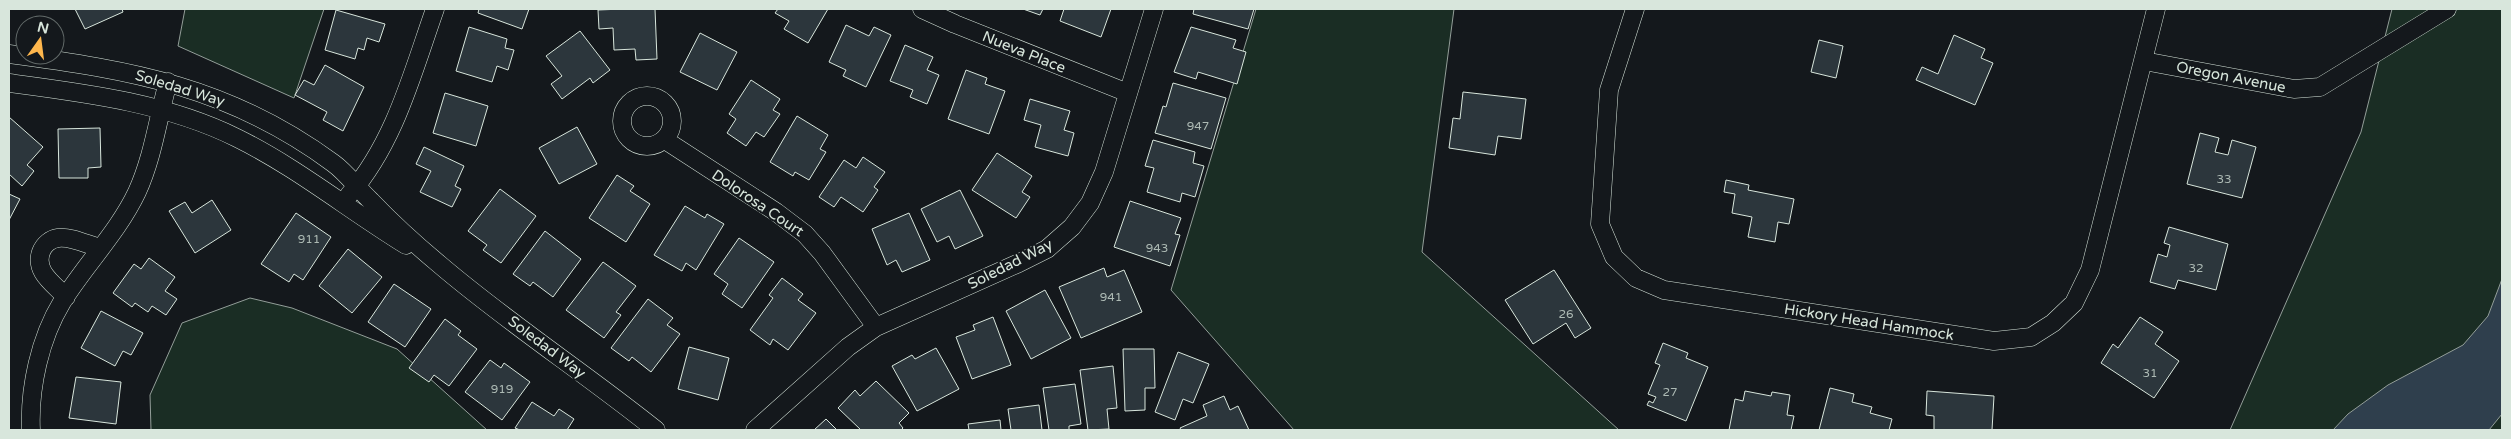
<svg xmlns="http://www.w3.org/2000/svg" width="2511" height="439" font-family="'Varela Round',sans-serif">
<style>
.green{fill:#1a2d24;stroke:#939e99}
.water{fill:#2f3f4d;stroke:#939e99}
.building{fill:#2c363c;stroke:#d8e6dc}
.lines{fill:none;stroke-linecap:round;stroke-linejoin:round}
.street-casing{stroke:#d8e6dc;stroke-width:19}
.street{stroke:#14181c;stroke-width:18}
.labels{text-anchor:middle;stroke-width:4;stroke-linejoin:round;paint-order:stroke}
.number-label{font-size:12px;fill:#adbab4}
.street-label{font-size:15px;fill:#d8e6dc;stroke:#14181c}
</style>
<rect width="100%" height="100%" fill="#14181c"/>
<path class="green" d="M185,9H324L294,98L178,46Z
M1256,9H1454L1422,252L1619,430H1294L1171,290Z
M2392,9H2502V430H2230L2361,132Z
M250,298L292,308L397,349L487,430H151L150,395L182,323Z"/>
<path class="water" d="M2502,279V414L2489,430H2333L2348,414L2388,385L2463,345L2488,316Z"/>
<path class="building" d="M75,9H122L123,12L85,29Z
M479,9H529L522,29L478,13Z
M623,9H655L657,59L636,60L635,49L614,50L613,28L599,29L598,10Z
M778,9H828L808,43L784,29L789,21L775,13Z
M1023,9H1043L1040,15Z
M1064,9H1111L1101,37L1060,21Z
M1194,9H1254L1248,29L1193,14Z
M336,10L385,24L379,42L367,38L364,50L358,48L355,59L325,50Z
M846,25L869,36L874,27L891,35L866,87L843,76L846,70L829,62Z
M469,27L507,39L505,48L514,50L508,70L497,66L492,82L456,71Z
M1191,27L1236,40L1233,48L1246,52L1237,84L1198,72L1196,79L1174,72Z
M580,31L610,70L593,83L590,78L562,99L551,84L562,76L546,56Z
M700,33L737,52L717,90L680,72Z
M1954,35L1985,49L1981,58L1993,63L1975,105L1916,80L1922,67L1938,74Z
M1819,40L1843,46L1836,78L1811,72Z
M905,45L933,57L927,70L939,75L927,104L910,97L913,90L890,81Z
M325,65L364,87L343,131L323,120L327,112L295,95L304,80L314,85Z
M966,70L987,78L985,84L1005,91L989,134L948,119Z
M751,80L780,99L773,110L780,114L764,137L756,132L746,146L727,133L736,119L729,114Z
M1173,83L1226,98L1211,149L1155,133L1163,106L1166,107Z
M1463,92L1526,99L1521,139L1498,136L1495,155L1449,148L1453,118L1460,119Z
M445,93L488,106L476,146L433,133Z
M1030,99L1070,111L1064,130L1074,133L1068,156L1035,147L1041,125L1024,120Z
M797,116L828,135L820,149L826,152L809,180L795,172L793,176L770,162Z
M9,117L43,147L27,165L34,171L22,186L9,174Z
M577,127L597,164L559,184L539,148Z
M100,128L101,167L88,168V178H59L58,129Z
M2200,133L2219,138L2215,152L2228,155L2232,140L2256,147L2242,198L2187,184Z
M1153,140L1195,152L1193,163L1204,166L1195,197L1182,193L1180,202L1147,192L1154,168L1145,166Z
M424,147L464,166L455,186L461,189L452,207L420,192L431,171L416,164Z
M997,153L1032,176L1022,192L1030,197L1016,218L972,190Z
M863,157L885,172L874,187L878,190L863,212L841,197L834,207L819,197L844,160L856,168Z
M617,175L634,186L630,191L650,204L626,242L589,218Z
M1726,180L1749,185L1748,190L1794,199L1789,224L1778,222L1775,242L1748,237L1752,217L1732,213L1735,194L1724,192Z
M500,189L536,216L501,263L483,250L487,245L468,231Z
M960,190L983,236L955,249L949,236L937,242L921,209Z
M9,194L20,199L9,220Z
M212,200L231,230L195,253L169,211L185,202L192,213Z
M1130,201L1181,218L1175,234L1180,235L1170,266L1114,247Z
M685,206L705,218L707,214L724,224L696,270L686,263L682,271L654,255Z
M296,213L331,237L303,280L294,274L289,282L261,264Z
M909,213L930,260L902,272L896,260L887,265L872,229Z
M2169,227L2228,244L2216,290L2178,280L2175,289L2150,282L2158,254L2167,257L2170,245L2164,243Z
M545,231L581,259L553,297L533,282L530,286L513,274Z
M739,238L774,262L742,308L722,294L728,284L714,274Z
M348,249L382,277L352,313L319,286Z
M149,258L175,277L165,291L177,299L166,315L152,306L148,312L135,303L132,307L113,293L134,264L141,269Z
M603,262L636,286L616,312L621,315L604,338L566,310Z
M1104,268L1107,277L1124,270L1142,312L1081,338L1059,287Z
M1554,270L1591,328L1575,338L1566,323L1533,344L1505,300Z
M782,278L803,294L798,300L816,313L788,350L773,339L770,345L750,330L773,298L769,295Z
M394,284L431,309L405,347L368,322Z
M1045,290L1071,338L1031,359L1006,311Z
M648,299L673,318L667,325L680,334L651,372L632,357L629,361L611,348Z
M101,311L143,333L131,355L123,351L115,366L81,348Z
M993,317L1011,365L972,379L956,337L975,330L973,325Z
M2140,317L2163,332L2155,344L2179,361L2154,398L2101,363L2113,344L2118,348Z
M445,319L461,331L458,335L477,349L449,386L434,375L429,382L409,368Z
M1663,343L1688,353L1686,358L1708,367L1686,421L1647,405L1649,401L1653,403L1656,397L1648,394L1660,365L1655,363Z
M689,347L729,358L718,400L678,389Z
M936,348L959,389L917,411L892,366L912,355L915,359Z
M1123,349H1154L1155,388H1145V410L1125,411Z
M1178,352L1209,364L1193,403L1183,399L1175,420L1155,412Z
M490,360L501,368L504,363L530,382L502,420L465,392Z
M1113,366L1117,408L1107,409L1109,429L1088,430L1080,370Z
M76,377L121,382L116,424L69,418Z
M876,381L909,413L899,423L903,428L901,430H861L838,408L855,390L860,396Z
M1075,384L1081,424L1069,426V430H1049L1043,388Z
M1830,388L1854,394L1852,402L1872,407L1870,413L1892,419L1889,430H1819Z
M1745,391L1771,396L1772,392L1790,395L1787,415L1794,416L1791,430H1729L1735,399L1743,401Z
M1927,391L1994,396L1992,430H1934V416L1926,415Z
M1224,396L1230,410L1238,406L1249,430H1181L1180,428L1207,416L1203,405Z
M532,402L554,416L559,409L574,419L567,430H520L515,428Z
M1039,405L1042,430H1011L1008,409Z
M826,419L837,430H814Z
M1000,420L1001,430H969L968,424Z"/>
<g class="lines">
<defs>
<path id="street" d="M922,9L955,24L1128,93
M1635,9L1609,90L1600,224L1614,257L1636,278L1664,290L1994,341L2031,337L2053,323L2074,303L2090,270L2156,9
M9,54C132,70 230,87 333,163C347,173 358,189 371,201C392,223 415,244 439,264C508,323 585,373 656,430
M2144,61L2294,89L2320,87L2447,9
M9,83C85,93 167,103 237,138C296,167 349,210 406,245
M622 121a25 25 0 1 1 50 0a25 25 0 1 1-50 0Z
M665,140L776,212L805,234L822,253L876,327
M349,195C395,142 412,74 435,9
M66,297C54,284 34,272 41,252C44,244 51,239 58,238C71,236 88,245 100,248
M31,430C29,388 40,338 62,302C85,265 118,232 137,192C153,157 158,118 168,82
M755,430L848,347L876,327L1019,263L1047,249L1072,227L1090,203L1104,172L1154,9"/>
</defs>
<use href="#street" class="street-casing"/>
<use href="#street" class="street"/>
</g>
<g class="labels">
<g class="number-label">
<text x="1198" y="130">947</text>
<text x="2224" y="183">33</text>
<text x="309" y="243">911</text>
<text x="1157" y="252">943</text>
<text x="2196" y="272">32</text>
<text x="1111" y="301">941</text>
<text x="1566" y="318">26</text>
<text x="2150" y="377">31</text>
<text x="502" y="393">919</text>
<text x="1670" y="396">27</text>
</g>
<g class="street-label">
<text transform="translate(1024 52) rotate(22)" y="5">Nueva Place</text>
<text transform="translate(2231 77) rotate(11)" y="5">Oregon Avenue</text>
<text transform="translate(180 88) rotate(17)" y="5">Soledad Way</text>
<text transform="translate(758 203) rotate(34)" y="5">Dolorosa Court</text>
<text transform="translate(1010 264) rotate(-27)" y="5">Soledad Way</text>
<text transform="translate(1869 322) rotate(9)" y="5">Hickory Head Hammock</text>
<text transform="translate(547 347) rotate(37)" y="5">Soledad Way</text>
</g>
</g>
<rect width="2511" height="439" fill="none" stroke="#d8e6dc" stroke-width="20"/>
<g transform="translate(40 40) rotate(14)"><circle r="24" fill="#14181c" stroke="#626a69"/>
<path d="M0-4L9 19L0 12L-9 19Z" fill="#ffb74d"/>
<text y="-8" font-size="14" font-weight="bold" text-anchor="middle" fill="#d8e6dc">N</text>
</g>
</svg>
